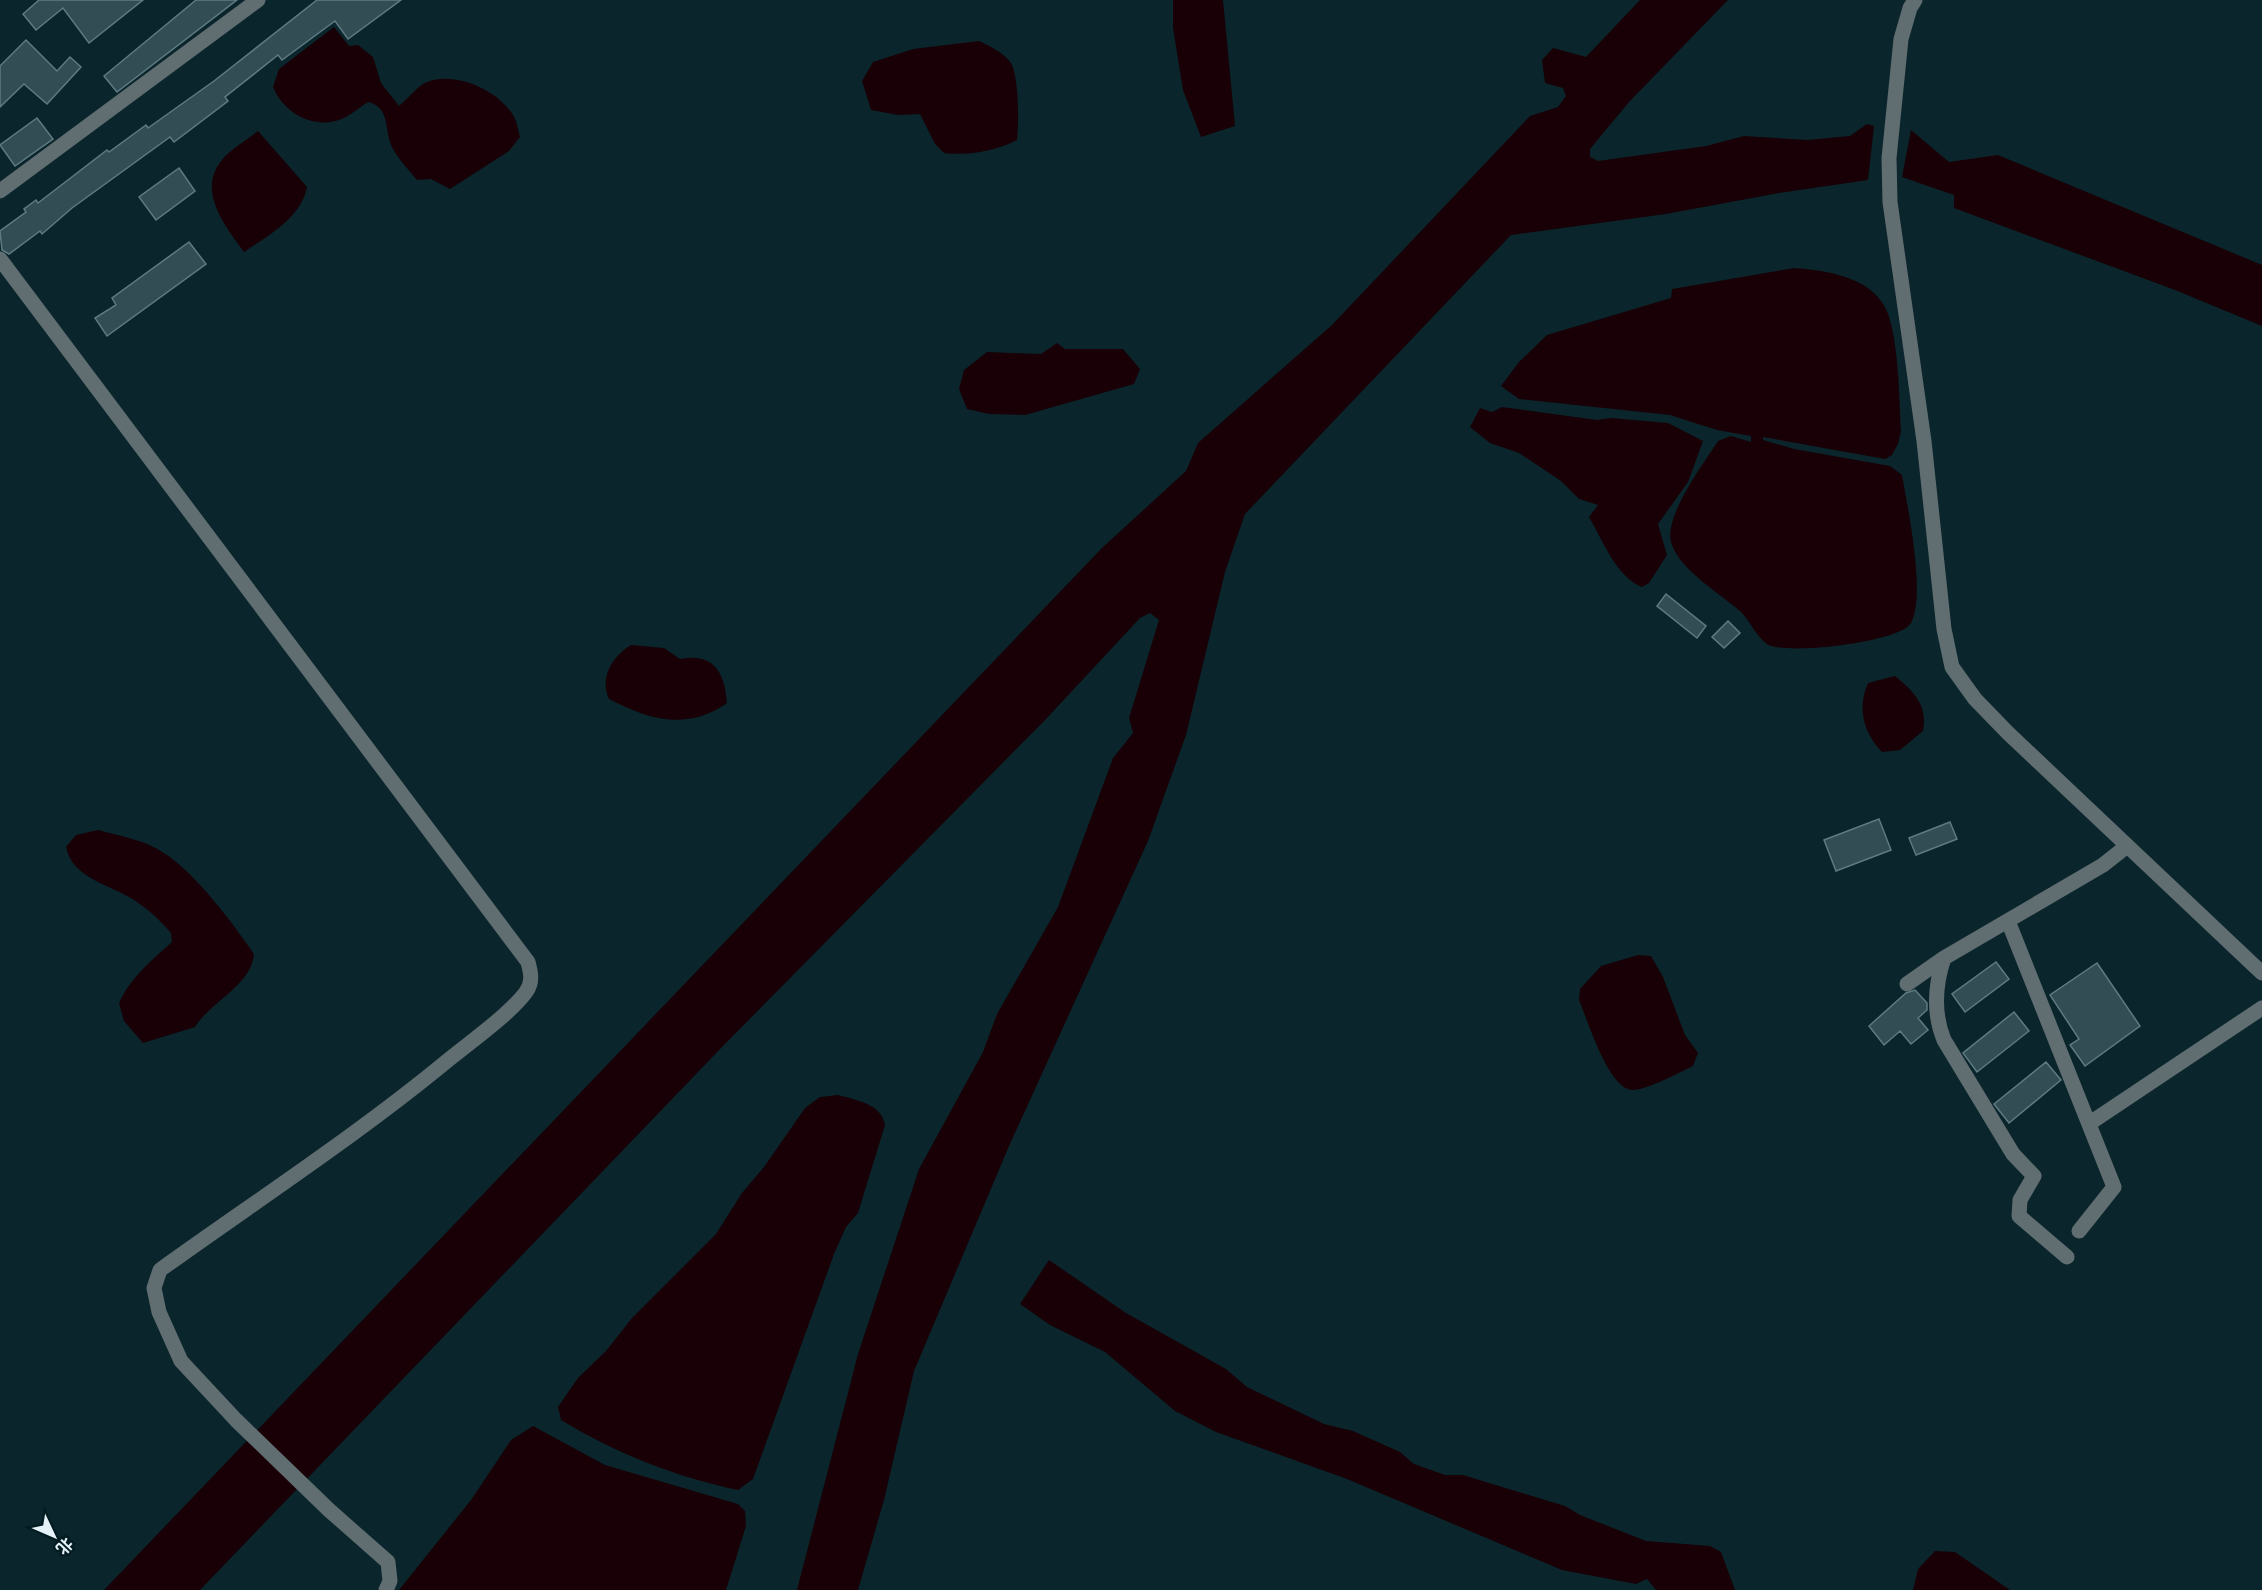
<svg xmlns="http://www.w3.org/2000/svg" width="2262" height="1590" font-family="'Varela Round','Noto Sans SC',sans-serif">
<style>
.water{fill:#180006}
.building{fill:#324d54;stroke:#5f7b82;stroke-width:1.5}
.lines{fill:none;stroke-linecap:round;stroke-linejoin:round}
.minor{stroke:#616e71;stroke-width:15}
.tertiary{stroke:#616e71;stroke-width:15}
</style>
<rect width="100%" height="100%" fill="#0a262c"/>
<path class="water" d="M1173,0H1223L1235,126L1201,137L1183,90L1173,28Z
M1640,0H1728L1629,102L1590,149V157L1598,161L1706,146L1744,136L1807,140L1850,136L1867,124L1874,126L1868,180L1779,193L1666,214L1511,235L1245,514L1225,572L1186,735L1148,841L1009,1146L914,1371L884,1500L858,1590H797L858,1354L919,1169L983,1052L997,1014L1058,907L1113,758L1133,733L1129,718L1159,620L1150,613L1140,618L1046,719L723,1046L200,1590H104L1102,548L1186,471L1198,443L1332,325L1530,116L1558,107L1566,96L1563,88L1545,83L1542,60L1553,48L1586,57Z
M334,27L349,46L358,45L373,57L381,83L399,106C408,99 417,86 427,82C456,71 497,90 513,115C517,121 518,130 520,137L509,151L450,189L431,179L417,180C409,170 399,160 393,149C383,131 392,108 368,102C360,107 352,114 344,118C316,131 284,114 273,87L279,69Z
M979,41C990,46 1004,53 1011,63C1019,77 1019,124 1017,140C995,151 969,156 944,153L935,144L920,114L898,115L871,110L862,81L873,62L913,49Z
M1911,130L1949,162L1998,155L2262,265V326L2175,290L1954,208V195L1902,177Z
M258,131L307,187C301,218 269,235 244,252C226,227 196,191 222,160C231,149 247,140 258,131Z
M1794,268C1824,270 1868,276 1885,307C1899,334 1899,399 1901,431L1898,444L1892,455L1885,459L1763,437V440L1794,449L1890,466L1902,475C1908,509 1926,595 1911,623C1901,642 1784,656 1767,644C1756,636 1750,621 1741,612C1721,594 1678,569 1671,542C1664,516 1704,463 1718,441L1731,436L1751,442V436L1717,430L1670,415L1519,399L1501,386L1519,362L1547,335L1671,298L1672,289Z
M1057,343L1065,349H1123L1140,369L1134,384L1025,415L989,414L967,409L959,389L964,370L987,352L1041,354Z
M1502,407L1597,420L1611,418L1668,423L1703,441L1688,482L1658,524L1667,555L1649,583L1642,587C1617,578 1602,539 1589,517L1598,505L1579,499L1561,481L1519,453L1490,443L1470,427L1480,408L1492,412Z
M631,645L664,648L680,659C714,652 725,673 727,703C687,731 649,720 609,699C599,677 613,656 631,645Z
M1895,676C1914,692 1928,705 1923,731L1900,750L1882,752C1863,732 1857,708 1868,683Z
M98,830C120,836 145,840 164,853C195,873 233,923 254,954C251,986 211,1001 195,1027L143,1043L124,1021L119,1003C131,977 151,961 172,942L171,933C159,919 146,907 129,897C107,884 72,877 66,847L76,835Z
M1638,955L1651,956L1663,977L1685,1035L1698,1053L1693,1066C1680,1072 1645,1091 1632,1090C1608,1088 1588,1021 1579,1000L1580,989L1601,966Z
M838,1095C856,1100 882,1104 885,1125L858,1213L846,1227L834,1254L753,1479L738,1490C676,1477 615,1453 561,1420L558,1407L578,1378L606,1351L632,1318L716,1234L742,1193L764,1167L805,1108L820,1097Z
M1049,1260L1126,1313L1226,1369L1247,1387L1324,1424L1353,1431L1400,1452L1414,1464L1445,1475H1463L1565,1506L1580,1515L1646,1541L1710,1546L1721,1552L1735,1590H1656L1647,1579L1636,1584L1562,1570L1347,1479L1216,1432L1175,1411L1105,1352L1050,1325L1020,1304Z
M533,1426L605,1465L738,1504L745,1511L746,1526L726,1590H399L471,1500L511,1440Z
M1935,1551L1955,1552L2010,1590H1913L1918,1569Z"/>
<path class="building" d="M39,0H143L89,43L63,8L36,30L23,14Z
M196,0H237L117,92L104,76Z
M317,0H401L348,39L335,21L282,60L278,55L225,97L228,101L174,142L170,137L72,208L42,234L40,231L9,254L2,250L0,231L26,212L24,209L36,200L38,203L107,150L109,152L146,125L148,128L214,81Z
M26,40L57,71L70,57L81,67L47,104L24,84L0,107V66Z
M37,118L53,139L15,166L0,145Z
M179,168L195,191L156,220L139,197Z
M189,242L206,264L107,336L95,318L116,305L112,298Z
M1666,594L1706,626L1697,638L1657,606Z
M1728,621L1740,633L1724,648L1712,637Z
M1879,819L1891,850L1836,871L1824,840Z
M1950,822L1957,839L1916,855L1909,838Z
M1996,962L2009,979L1965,1012L1952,994Z
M2097,963L2140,1026L2085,1066L2070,1045L2079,1039L2050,995Z
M1915,990L1927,1003V1010L1918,1018L1928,1030L1911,1044L1900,1031L1884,1045L1869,1026L1906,993Z
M2014,1012L2029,1031L1977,1072L1963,1053Z
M2046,1062L2061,1080L2009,1123L1994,1104Z"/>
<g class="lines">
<path class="minor" d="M1915,0L1910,8L1901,39L1889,158L1890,202L1924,441L1944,629L1952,667L1975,699L2008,733L2262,973
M0,259L528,962C531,973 533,982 526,992C510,1014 469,1043 447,1061C356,1136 256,1201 160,1270L154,1288L159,1312L181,1361L236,1420L329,1510L388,1562L390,1581L386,1590
M2008,921L2114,1187L2079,1231
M1944,958C1935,985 1933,1013 1944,1040L2013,1154L2034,1176L2020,1200L2019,1216L2067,1257
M1907,984L1944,958L2103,865L2127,846
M2090,1123L2262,1008"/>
<path class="tertiary" d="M0,191L258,0"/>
</g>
<g transform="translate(54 1536) rotate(134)" stroke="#021c22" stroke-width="4.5" paint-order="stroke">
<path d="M0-4.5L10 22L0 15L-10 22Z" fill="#e4f3f7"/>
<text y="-9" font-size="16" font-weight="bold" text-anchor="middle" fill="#e4f3f7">北</text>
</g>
</svg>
